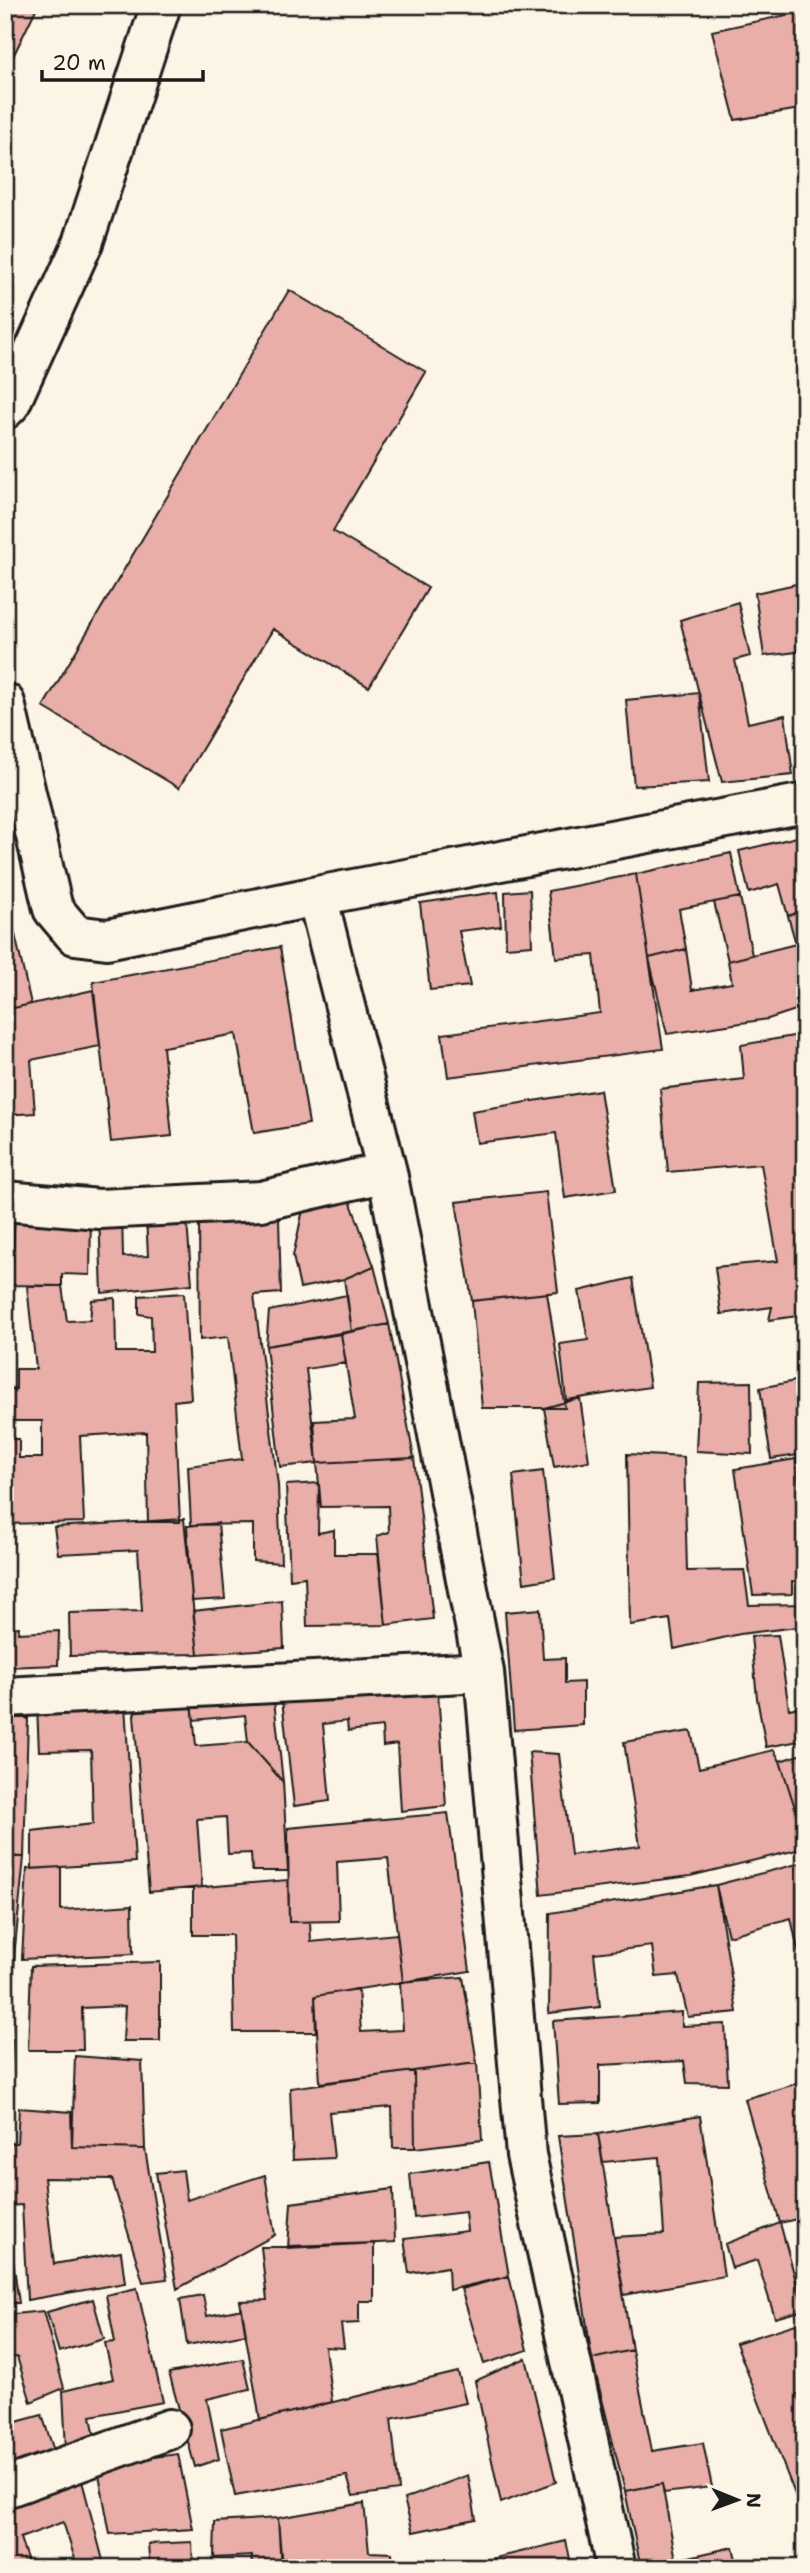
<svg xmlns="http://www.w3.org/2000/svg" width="810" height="2573" font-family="'Shantell Sans',sans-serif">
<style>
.building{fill:#e8aea7;stroke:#1c1c1c;stroke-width:2}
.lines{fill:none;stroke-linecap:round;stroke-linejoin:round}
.minor-casing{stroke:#1c1c1c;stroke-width:44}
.primary-casing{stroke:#1c1c1c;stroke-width:44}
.minor{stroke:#fcf5e5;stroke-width:38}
.primary{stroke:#fcf5e5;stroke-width:38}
</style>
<rect width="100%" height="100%" fill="#fcf5e5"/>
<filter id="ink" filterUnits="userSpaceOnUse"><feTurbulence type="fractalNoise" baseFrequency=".0143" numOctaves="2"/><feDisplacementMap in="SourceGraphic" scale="14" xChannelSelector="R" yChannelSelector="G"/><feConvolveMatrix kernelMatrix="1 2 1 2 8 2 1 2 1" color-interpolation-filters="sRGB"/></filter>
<g filter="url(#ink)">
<path class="building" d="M5,5H38L5,73Z
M805,11V126L800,109L735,120L712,31Z
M289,290L426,372L333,531L428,588L369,687L273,629L179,788L43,707Z
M805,582V651L764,656L755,593Z
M738,602L750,656L735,660L748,723L785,715L793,775L722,782L680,620Z
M699,693L709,782L634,786L626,700Z
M805,835V910L788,916L779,884L749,893L739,851Z
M731,853L740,897L679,909L686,949L649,958L636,874Z
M636,874L663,1049L448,1077L442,1034L600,1013L594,955L556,958L548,891Z
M530,890L532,945L506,947L505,892Z
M5,891L31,1004L5,1010Z
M498,892L501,926L459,931L470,986L430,990L420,903Z
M740,897L752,955L728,961L714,902Z
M805,910V1007L768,1019L667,1034L649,958L686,949L692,990L732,983L728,961L796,944L788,916Z
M280,947L309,1124L254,1133L236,1034L163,1047L172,1136L111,1142L93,982Z
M93,990L100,1046L31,1060L35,1113L5,1115V1010Z
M805,1034V1315L769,1320L772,1307L721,1314L715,1267L778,1261L761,1164L668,1172L660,1089L744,1079L741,1045Z
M600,1090L616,1190L565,1198L556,1133L477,1143L472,1111Z
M546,1192L558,1292L472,1301L456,1202Z
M349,1198L374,1266L344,1279L300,1288L293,1256L304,1205Z
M186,1210L192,1284L102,1293L99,1215L122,1214L123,1257L148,1256L146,1216Z
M15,1212L91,1213L90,1275L62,1274V1286L11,1285Z
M5,1215H7L9,1286H5Z
M279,1219L281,1293L254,1295L278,1485L281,1563L253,1561V1524L191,1525L188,1466L242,1459L228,1337L200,1340L199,1222Z
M374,1266L389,1324L352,1331L344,1279Z
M633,1278L650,1387L566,1400L560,1344L588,1340L579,1291Z
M27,1286H62L67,1321L90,1320L92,1300L115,1298L116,1352H152L151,1316L139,1314V1296L184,1293L191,1399L174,1401L180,1522H148L146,1432L80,1436L84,1522L5,1524V1439H19V1458H42V1421H5V1389H16V1369H36Z
M547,1293L565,1408H482L472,1301Z
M347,1295L352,1331L266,1346L269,1311Z
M389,1324L414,1458L317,1463L314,1421L355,1419L341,1334Z
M341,1334L346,1363L306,1369L317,1463L280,1467L266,1346Z
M805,1379V1454L771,1459L760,1388Z
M751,1382L752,1454L696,1451L699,1383Z
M580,1398L589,1461L554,1467L544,1408Z
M627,1454L684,1457L687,1571L744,1570L749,1605L805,1604V1626L740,1634L674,1649L670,1619L630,1625Z
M414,1458L433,1619L386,1625L377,1536L389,1532L388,1506L321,1507L317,1463Z
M796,1459L805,1539V1582L792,1581V1594L753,1595L735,1469Z
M543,1471L555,1578L524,1583L513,1475Z
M319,1483L318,1533L334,1530V1554H378L386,1625L307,1626L305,1577L290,1579L286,1485Z
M184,1519L198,1654L70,1656L69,1613L142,1611L138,1550L58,1554L54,1527Z
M218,1523L225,1599L192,1601L187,1526Z
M282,1601L284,1648L198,1654L193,1611Z
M540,1609L543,1659L565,1658V1683L583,1682V1725L514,1730L505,1612Z
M19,1627L18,1633L59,1631L58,1665L5,1667V1628Z
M778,1635L789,1709L805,1706V1740L766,1747L757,1698L751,1636Z
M437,1678L446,1806L401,1811L397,1744L383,1746L382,1727L348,1731L347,1721L323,1724L330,1801L294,1806L281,1691Z
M273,1691L283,1782L248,1742L245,1715L194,1720L192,1702Z
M192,1702L196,1746L248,1742L283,1782L288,1871H252L251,1853L228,1854L226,1817L197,1819L202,1887L149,1892L134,1716L136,1707Z
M125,1705L135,1862L32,1869V1831L93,1824L91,1750L39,1751L37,1707Z
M5,1718H28L24,1857L5,1856Z
M691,1731L699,1768L774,1750L780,1761L805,1839V1848L690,1876L541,1895L529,1752L559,1754L571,1855L640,1846L624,1742Z
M805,1753V1839L780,1761Z
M448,1813L470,1971L403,1982L388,1858L337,1862L339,1921L289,1922L288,1828Z
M5,1857H24L15,1947H5Z
M805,1862V1982L791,1918L728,1936L716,1885Z
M61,1867V1910L132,1905L133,1954L22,1959L27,1869Z
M288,1880L289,1922H310L311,1942L397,1934L403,1982L315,1996L316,2032H234L232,1935H193V1888Z
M716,1885L737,2012L688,2017L678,1975L656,1977L652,1946L594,1953L600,2007L549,2013L550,1913Z
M5,1947H15L11,2033L5,2032Z
M160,1962V2041H123L125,2006L82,2008L83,2050H28L31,1966Z
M463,1977L477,2063L320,2083L315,1996L358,1989L361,2032L403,2030L400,1982Z
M682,2012V2026L725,2024L728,2084L687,2083L684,2061L600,2065V2103L559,2104L553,2021Z
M5,2039H12L8,2144H5Z
M75,2056L142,2061L145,2149L72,2147Z
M477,2063L482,2140L415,2148L414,2071Z
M414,2071L415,2148H393L392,2107L329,2112L334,2158L293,2160L290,2088Z
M805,2081V2217L780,2223L745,2099Z
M19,2108L71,2112L72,2147L145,2149L167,2279L143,2282L112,2179L44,2178L54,2264L121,2252L125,2283L27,2300L22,2205L5,2206V2143H17Z
M700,2116L724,2276L624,2295L614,2237L664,2234L659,2157L603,2162L598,2134Z
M598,2134L632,2350L592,2359L558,2136Z
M489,2162L509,2276L449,2290L448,2267L409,2273L404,2239L467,2231L465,2212L414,2218L410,2174Z
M183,2170L187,2200L265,2175L275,2235L177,2289L156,2173Z
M393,2189L395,2242L288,2248L291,2203Z
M5,2217H7L19,2303H5Z
M780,2223L804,2310L775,2318L757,2260L732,2268L725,2244Z
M374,2243V2301H359V2323L341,2324L344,2348L325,2347L332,2402L260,2420L240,2301L267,2300L261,2247Z
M509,2276L527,2350L484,2364L461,2289Z
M137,2288L163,2402L91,2416L96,2443L66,2449L63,2391L113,2379L105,2343L115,2342L106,2295Z
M203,2295L207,2316L242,2309L246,2334L187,2345L180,2299Z
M93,2299L104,2339L59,2352L47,2312Z
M43,2311L64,2388L31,2402L17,2357L5,2358V2315Z
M805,2321V2392L798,2394L805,2419V2520L736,2343Z
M632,2350L652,2451L703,2443L712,2487L664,2493L662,2484L625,2491L592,2359Z
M526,2358L556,2482L501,2503L475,2381Z
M243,2359L250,2389L207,2399L219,2459L195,2467L169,2373Z
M458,2372L466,2403L391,2419L399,2490L353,2496L347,2476L235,2496L221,2429Z
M42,2415L59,2466L5,2483V2425Z
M178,2454L193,2529L110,2534L97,2464Z
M468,2475L476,2519L413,2532L404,2499Z
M82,2481L105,2568H78L63,2522L20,2538L29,2565L5,2568V2504Z
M662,2484L676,2560L733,2547L738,2568H641L625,2491Z
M364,2503L369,2552L392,2553L393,2568H282L278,2518Z
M278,2518L281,2568H251L252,2556L214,2558L215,2522Z
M566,2541L572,2568H454Z
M192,2542L193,2568H150L148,2544Z"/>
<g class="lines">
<defs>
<path id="minor" d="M5,703L53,909L75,935L107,939L317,896L387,1172L484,1672L526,2155L616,2568
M317,896L805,803
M5,1201L99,1209L261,1201L387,1172
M5,1697L484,1672
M5,2488L170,2429"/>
<path id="primary" d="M5,409L10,404L83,243L161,5"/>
</defs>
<use href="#minor" class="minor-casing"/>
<use href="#primary" class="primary-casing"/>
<use href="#minor" class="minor"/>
<use href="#primary" class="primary"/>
</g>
</g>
<rect width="810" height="2573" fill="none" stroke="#fcf5e5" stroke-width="28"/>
<rect x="14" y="14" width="782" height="2545" fill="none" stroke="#1c1c1c" stroke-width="2.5" filter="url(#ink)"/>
<g transform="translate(737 2500) rotate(91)" stroke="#fcf5e5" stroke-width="5" paint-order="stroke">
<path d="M0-5L12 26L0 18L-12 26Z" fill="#1c1c1c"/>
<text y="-10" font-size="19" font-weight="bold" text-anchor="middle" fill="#1c1c1c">N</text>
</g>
<path d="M42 70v10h161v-10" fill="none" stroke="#1c1c1c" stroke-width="3.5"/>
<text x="52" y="70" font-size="21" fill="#1c1c1c" stroke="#fcf5e5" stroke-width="5" paint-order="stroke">20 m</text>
</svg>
